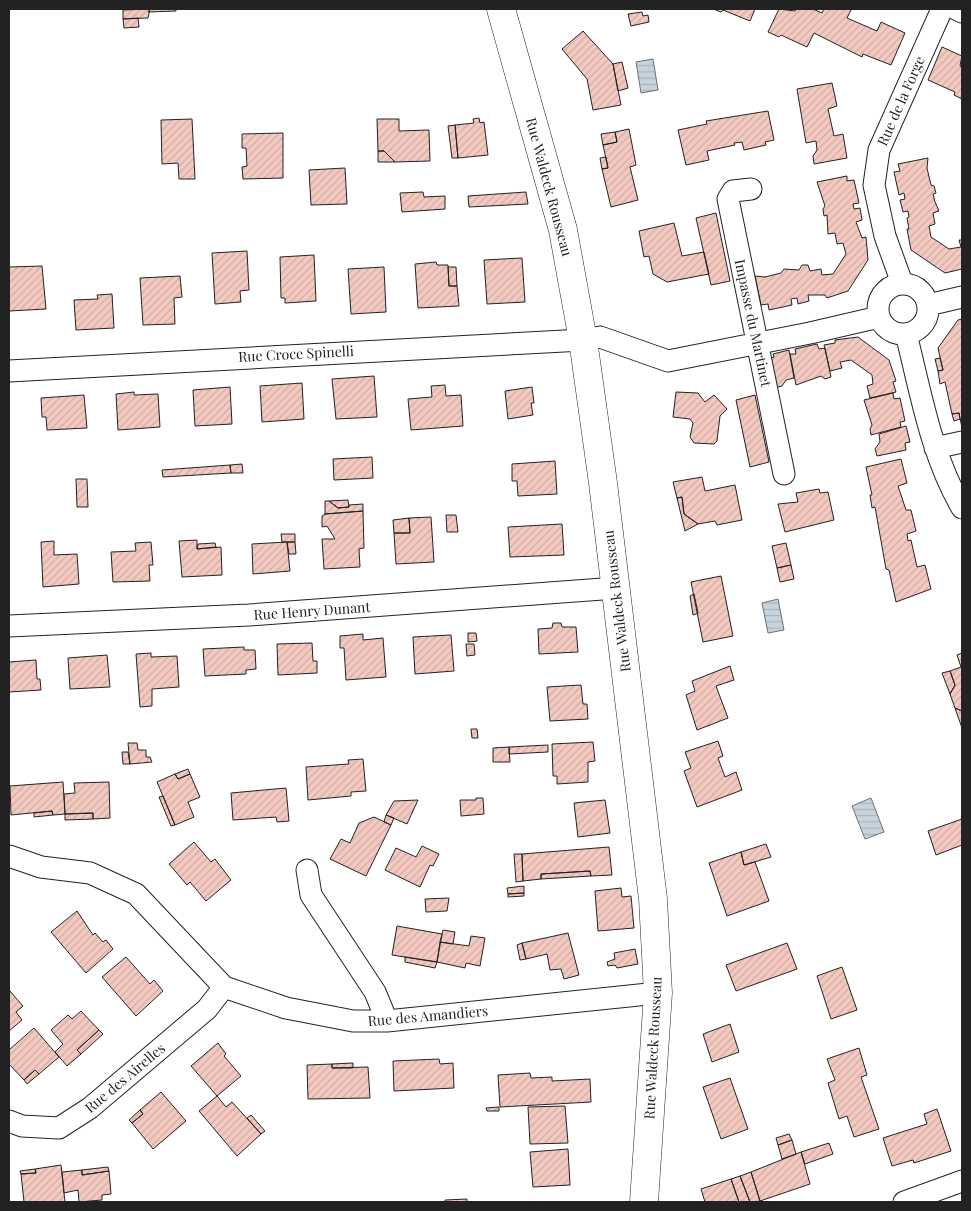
<svg xmlns="http://www.w3.org/2000/svg" width="971" height="1211" font-family="'Playfair Display',serif">
<style>
.water{fill:url(#water-rules);stroke:#6f6f6f}
.building{fill:url(#building-hatch);stroke:#222}
.lines{fill:none;stroke-linecap:round;stroke-linejoin:round}
.minor-casing{stroke:#222;stroke-width:23}
.tertiary-casing{stroke:#222;stroke-width:29}
.minor{stroke:#fff;stroke-width:21}
.tertiary{stroke:#fff;stroke-width:28}
.labels{text-anchor:middle;stroke-width:4;stroke-linejoin:round;paint-order:stroke}
.street-label{font-size:14px;fill:#222;stroke:#fff}
</style>
<defs>
<pattern id="water-rules" width="6" height="5" patternUnits="userSpaceOnUse" patternTransform="scale(1.25)"><rect width="6" height="5" fill="#c7d3dd"/><path d="M0 2.5h6" fill="none" stroke="#abb5bd"/></pattern>
<pattern id="building-hatch" width="6" height="6" patternUnits="userSpaceOnUse" patternTransform="scale(1.25)"><rect width="6" height="6" fill="#f3c9c0"/><path d="M-1 1l2-2M0 6l6-6M5 7l2-2" fill="none" stroke="#d0aca5"/></pattern>
</defs>
<rect width="100%" height="100%" fill="#fff"/>
<path class="water" d="M653,59L658,90L641,93L636,62Z
M778,599L784,630L768,633L762,603Z
M871,798L884,832L865,839L852,806Z"/>
<path class="building" d="M150,9L148,18L123,19V10Z
M150,9H176V11L148,12Z
M713,9H755L750,21L723,10L721,12Z
M779,9L795,11L797,9H813L822,13L824,9H849L851,10L847,18L877,31L881,22L905,33L891,65L863,54L862,57L814,33L807,47L781,35L779,37L768,32Z
M642,12L643,16L648,15L649,22L631,26L628,14Z
M138,18L139,27L124,28L123,19Z
M583,31L613,64L621,105L593,110L587,79L562,49Z
M942,47L962,56L960,66L962,67V99L954,95L955,92L928,80Z
M622,62L628,88L618,91L613,64Z
M832,83L837,106L828,109L834,136L843,134L847,158L814,164L813,156L817,150L816,141L806,143L797,89Z
M768,111L774,140L765,142L766,145L744,150L742,142L734,143L735,145L707,151L709,160L686,165L678,130L707,124L706,121Z
M479,118L480,123L484,122L488,155L458,158L455,125L474,123L473,119Z
M192,119L195,179H179L178,163L162,164L161,120Z
M377,119H399V131L429,130L430,161L395,162L384,151H378Z
M455,125L458,158H452L448,126Z
M629,129L636,165L630,167L638,200L611,207L602,169L608,168L603,145L617,142L615,132Z
M615,132L617,142L603,145L601,134Z
M283,133V178L243,179L242,167L247,166L246,148H242V134Z
M378,151H384L395,162H378Z
M606,157L608,168L602,169L600,158Z
M928,158L927,168L931,185L934,186L936,193L933,194L935,202L939,211L933,213L935,224L929,226L931,237L949,249L961,247L959,240H962V269L945,273L911,250L907,229H909L907,218L909,217L908,211L903,212L900,200L905,199L904,193L899,195L894,172L900,171L898,164Z
M345,168L347,204L311,205L309,170Z
M847,176V181L854,180L859,203L853,204L854,209L860,208L862,220L856,222L862,238L866,237L868,260L848,291L827,298L825,295H808L809,301L798,304L797,298L791,299L792,305L769,310L768,304L761,305L755,276L765,277L781,273L784,269L799,270L802,265H808L810,271L821,269L822,275L833,274L846,254L843,243L837,244L835,233L828,234L827,215L824,216L823,209L825,206L817,182Z
M423,192L424,197L445,196V209L402,212L400,193Z
M526,192L528,204L469,207L468,196Z
M716,213L730,281L711,285L696,218Z
M674,223L682,256L704,252L709,274L667,282L653,274L649,256L644,257L639,231Z
M247,251L249,290L240,291L241,302L215,304L212,253Z
M314,255L316,301L285,303V298H281L280,257Z
M522,258L525,302L487,304L484,260Z
M436,262L437,265H448L449,286H457L459,306L418,308L415,264Z
M42,266L46,309L9,311V267Z
M384,267L386,312L351,314L348,269Z
M448,267H456L457,286H449Z
M180,276L182,297L174,298L175,324L143,325L140,278Z
M112,294L114,328L76,330L74,300L98,299L97,295Z
M962,319V428L959,413L952,414L945,382L940,384L938,371L943,370L938,348L958,320Z
M858,337L889,360L896,381L893,382L896,392L870,398L867,386L873,384L872,375L851,360L840,362L842,368L830,371L824,345L835,343V340Z
M817,344L819,349L825,348L831,377L825,379L821,376L796,385L790,354H796L795,349Z
M789,350L794,378L786,380L782,386L774,388L768,359L774,357L773,354Z
M940,358L943,370L938,371L935,359Z
M374,376L377,417L336,419L332,379Z
M302,383L304,419L262,422L260,386Z
M445,385L446,396L461,395L463,426L411,430L408,399L432,397L431,386Z
M230,387L232,424L195,426L193,390Z
M532,387L534,403H531L533,415L508,419L505,391Z
M134,392V395L158,394L160,427L118,430L116,394Z
M676,392L698,393L705,402L714,395L727,409L720,416L717,441L714,444L694,443L690,437L693,423L690,419L673,417Z
M893,393L894,399L900,398L905,421L900,422L901,427L871,435L870,429L872,425L864,400Z
M84,395L87,428L47,430L46,417H42L41,398Z
M755,395L769,462L750,467L736,400Z
M959,413L960,419L954,421L952,414Z
M906,426L910,442L905,443L906,450L877,456L875,449L880,442L879,434Z
M372,457L373,478L334,480L333,459Z
M901,459L907,483L898,486L906,510H911L916,531L907,534L908,541L911,540L917,567L925,565L931,589L896,602L889,570L886,569L875,507L872,508L870,495H872L866,467Z
M555,461L557,494L518,496L517,481H512V464Z
M242,464L243,473H231L230,465Z
M230,465L231,473L163,477L162,470Z
M702,477L705,491L735,485L742,520L717,525L715,521L698,524L684,514L682,497L677,498L673,482Z
M76,479H87L88,507H77Z
M819,489L820,493L828,492L834,520L785,532L778,504L798,502L796,493Z
M682,497L684,514L698,524L685,531L677,498Z
M348,500L349,507L338,508L329,501Z
M325,501H329L338,508L349,507V505L363,504V511L325,514Z
M363,511L364,548L359,549L360,567L324,569L322,539H335L327,526L322,527V516L325,514Z
M446,515H456L458,532H447Z
M431,517L434,562L396,564L394,533H410L409,518Z
M409,518L410,533H394L393,520Z
M562,524L564,555L510,557L508,527Z
M281,534H295V542H282Z
M197,540V549L221,547L222,575L182,577L179,541Z
M54,541V555L77,554L79,584L43,587L41,542Z
M151,542L153,565H149L150,581L113,582L111,552L136,551L135,543Z
M287,542H295L296,554H289Z
M287,542L290,571L253,574L252,544Z
M215,543L216,547L197,549L198,544Z
M786,543L791,565L777,568L772,546Z
M791,565L794,579L780,582L777,568Z
M721,576L733,636L703,642L691,582Z
M694,594L698,613L693,615L690,596Z
M553,623H561L562,627H576L578,652L539,654L538,629L552,628Z
M468,633H476L477,641L468,642Z
M363,634V640L383,638L386,677L346,680L344,648H340V636Z
M451,635L454,671L415,674L413,637Z
M312,643L313,661H317V673L278,675L277,644Z
M466,644H474L475,655L467,656Z
M244,647V650H255L256,669L246,670V674L205,676L203,649Z
M151,653V657L177,656L179,687L152,689V706L140,707L136,654Z
M962,653V711L955,708L950,694L955,685L950,671L961,667L957,655Z
M107,655L110,687L70,689L68,658Z
M36,660L37,679H40L41,690L9,692V662Z
M730,666L734,680L716,686L728,718L697,730L686,695L695,691L692,681Z
M950,671L955,685L950,694L942,673Z
M581,685L583,704H587L588,719L550,721L547,687Z
M955,708L962,711V728Z
M471,729H477L478,738H472Z
M718,741L723,756L718,758L725,777L736,772L742,790L697,807L684,771L691,768L685,752Z
M593,742L595,761L588,762V782L557,784V776H553L552,744Z
M128,743H137L138,750H146V757H150L152,762L130,764Z
M548,745V752L509,754V747Z
M509,747L510,762H493V748Z
M122,752H128L130,764H123Z
M363,759L366,791L351,792V796L308,800L306,767L349,764L348,760Z
M188,769L190,774L178,779L175,774Z
M175,774L178,779L190,774L200,797L188,802L194,817L175,825L157,782Z
M63,782L65,814L53,815L52,811L11,815L10,786Z
M109,782L110,818L93,819V813L65,814L64,794L75,793L74,783Z
M286,788L289,821L277,822L276,817L233,820L231,793Z
M163,796L175,825L171,826L159,797Z
M476,798H483L484,814L461,816L460,800H476Z
M418,800L407,824L386,815L394,801Z
M605,800L610,833L578,837L574,803Z
M52,811L53,815L34,817V813Z
M93,813V819L65,820V814Z
M386,815L394,818L391,825L384,822Z
M374,817L391,825L366,876L330,859L341,839L350,843L359,823Z
M962,819V845L936,855L928,831Z
M194,842L211,862L215,859L231,880L206,901L190,882L187,885L169,864Z
M766,844L771,857L744,865L741,852Z
M422,846L439,854L433,866L430,865L420,887L385,870L396,848L416,857Z
M609,847L612,875L591,876L590,871L541,874V879L523,881L522,854Z
M741,852L744,865L755,862L769,901L727,916L709,863Z
M514,854H522L523,881L516,882Z
M590,871L591,876L541,879V874Z
M524,886V893L508,894L507,888Z
M621,888L622,897L631,896L634,928L598,931L595,891Z
M524,893V896L508,897V894Z
M449,898L447,911L426,912L425,899Z
M77,911L93,935L95,933L103,942L106,940L113,949L86,973L51,932Z
M397,926L442,934L437,962L392,955Z
M443,930L455,932L453,944L440,942Z
M568,933L579,975L564,979L561,969L550,970L547,954L526,959L522,943Z
M471,936L485,938L480,966L466,963L465,968L437,962L440,942L469,946Z
M522,943L526,959L520,960L517,945Z
M787,943L797,969L736,991L726,965Z
M635,949L638,964L617,968L615,965L608,966L607,962L615,959L614,953Z
M126,957L150,984L154,980L163,991L136,1016L102,977Z
M405,957L437,962L435,968L405,962Z
M842,967L857,1010L831,1019L817,976Z
M9,990L23,1006L16,1012L22,1020L9,1031Z
M81,1011L99,1030L77,1050L81,1054L67,1066L55,1052L63,1044L51,1030L68,1015L72,1019Z
M730,1024L739,1052L712,1062L703,1034Z
M34,1028L59,1057L39,1074L35,1070L24,1080L9,1064V1050Z
M99,1030L103,1034L81,1054L77,1050Z
M218,1043L226,1054L224,1056L241,1076L217,1096L191,1066Z
M859,1048L867,1075L861,1077L879,1129L854,1137L847,1116L839,1119L828,1083L835,1080L827,1059Z
M439,1059L440,1064L453,1063L454,1088L394,1091L393,1061Z
M353,1063V1068H332V1064Z
M332,1064V1068L368,1067L370,1098L308,1099L307,1065Z
M35,1070L39,1074L27,1084L24,1080Z
M530,1073L531,1078L552,1077V1081L590,1079L591,1102L500,1107L498,1075Z
M730,1078L748,1129L721,1139L703,1087Z
M161,1092L186,1121L153,1149L132,1123L143,1114L140,1110Z
M217,1096L226,1107L232,1102L261,1134L237,1156L199,1111Z
M565,1106L568,1143L530,1144L528,1107Z
M499,1107V1111H487L486,1108Z
M937,1109L951,1151L914,1163L913,1160L892,1166L883,1138L927,1124L924,1114Z
M140,1110L143,1114L132,1123L129,1120Z
M251,1115L265,1131L261,1134L247,1118Z
M789,1134L792,1140L778,1145L776,1138Z
M792,1140L796,1154L782,1159L778,1145Z
M829,1143L833,1154L805,1164L801,1152Z
M568,1149L570,1185L533,1187L530,1152Z
M801,1152L810,1184L760,1201L751,1172Z
M61,1165L65,1202H24L21,1174L36,1173L35,1169Z
M108,1167L109,1171L82,1175V1170Z
M35,1169L36,1173L21,1174L20,1171Z
M82,1170V1175L109,1171L111,1194L102,1195V1200L79,1202L78,1190L64,1193L62,1172Z
M751,1172L760,1201L756,1202H750L740,1176Z
M740,1176L750,1202H739L731,1179Z
M731,1179L739,1202H705L701,1189Z
M467,1199V1202H445V1200Z"/>
<g class="lines">
<defs>
<path id="minor" d="M956,9L962,12
M751,189L733,191L728,199L784,474
M902,283L885,236L874,185L879,150L942,9
M878 309a25 25 0 1 1 50 0a25 25 0 1 1-50 0Z
M928,305L962,297
M906,334C921,393 931,455 962,508
M9,371L583,340L600,337L668,361L810,333L879,317
M935,448L962,442
M9,626L249,615L616,588
M9,856L41,867L90,873L136,894L224,987L286,1008L353,1021H387L658,993
M307,870L311,895L375,992L387,1021
M9,1121L22,1126L59,1128L90,1108L207,1009L224,987
M904,1202L962,1181"/>
<path id="tertiary" d="M501,9L563,230L583,340L603,483L653,899L658,993L644,1202"/>
</defs>
<use href="#minor" class="minor-casing"/>
<use href="#tertiary" class="tertiary-casing"/>
<use href="#minor" class="minor"/>
<use href="#tertiary" class="tertiary"/>
</g>
<g class="labels">
<g class="street-label">
<text transform="translate(901 101) rotate(-66)" y="5">Rue de la Forge</text>
<text transform="translate(549 187) rotate(75)" y="5">Rue Waldeck Rousseau</text>
<text transform="translate(753 323) rotate(78)" y="5">Impasse du Martinet</text>
<text transform="translate(296 354) rotate(-3)" y="5">Rue Croce Spinelli</text>
<text transform="translate(617 601) rotate(-97)" y="5">Rue Waldeck Rousseau</text>
<text transform="translate(312 611) rotate(-4)" y="5">Rue Henry Dunant</text>
<text transform="translate(428 1016) rotate(-5)" y="5">Rue des Amandiers</text>
<text transform="translate(653 1048) rotate(-87)" y="5">Rue Waldeck Rousseau</text>
<text transform="translate(125 1078) rotate(-40)" y="5">Rue des Airelles</text>
</g>
</g>
<rect width="971" height="1211" fill="none" stroke="#222222" stroke-width="20"/>
</svg>
